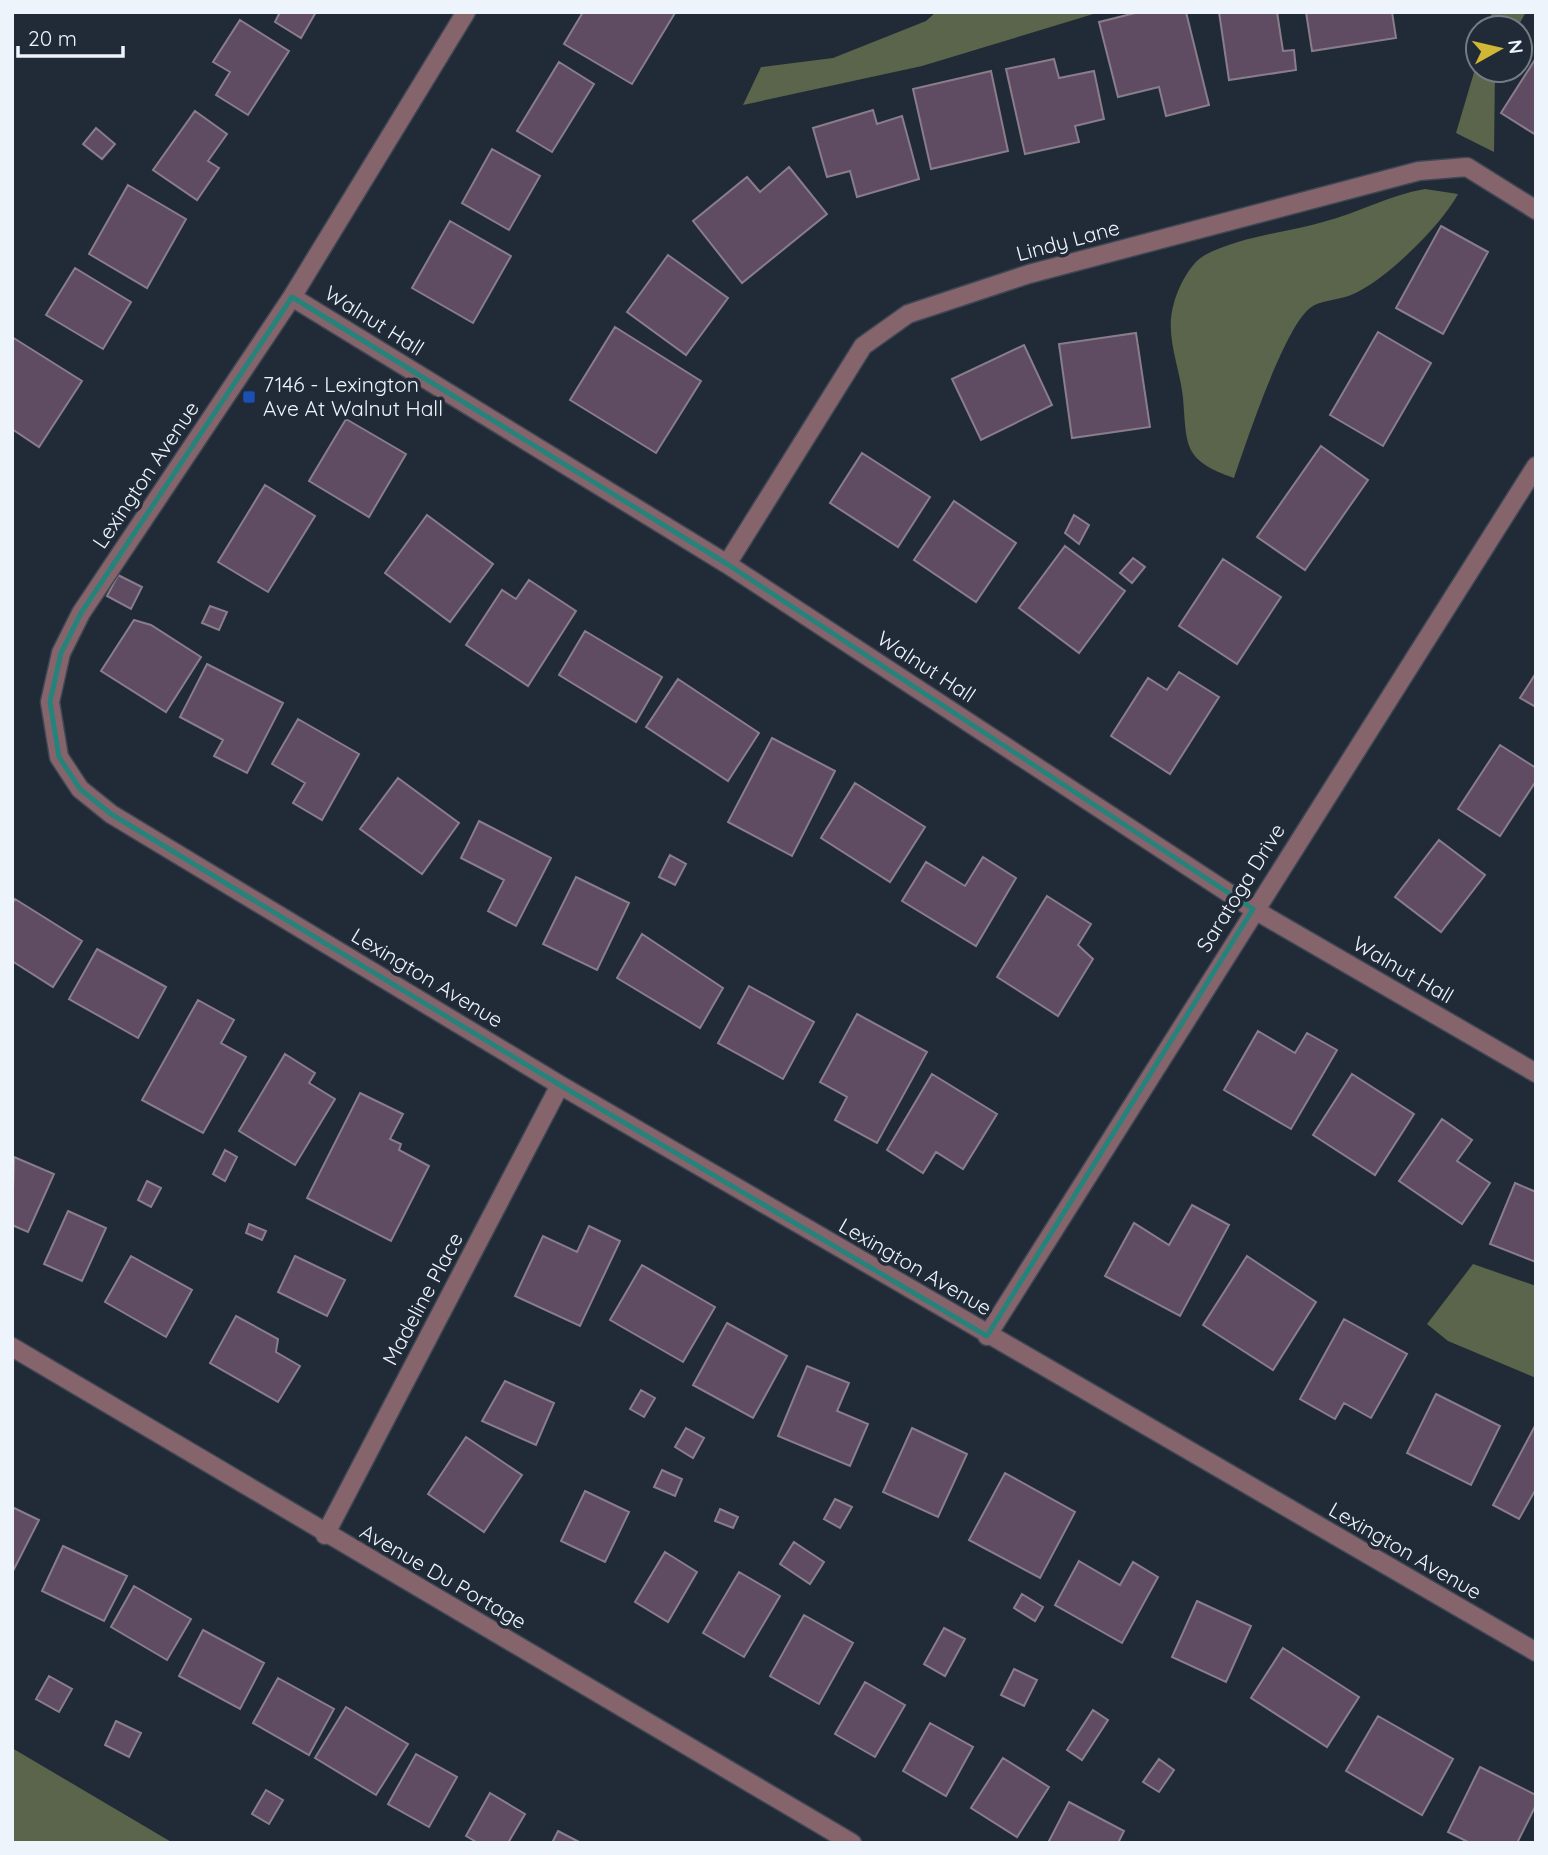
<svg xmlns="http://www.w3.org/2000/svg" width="1548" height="1855" font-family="Quicksand,sans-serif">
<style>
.forest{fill:#5a654b}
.building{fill:#5f4c62;stroke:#897d8b;stroke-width:2}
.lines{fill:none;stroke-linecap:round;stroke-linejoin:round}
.minor-casing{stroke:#3e4753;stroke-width:21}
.minor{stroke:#86646b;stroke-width:18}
.marked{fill:none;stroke:#25837c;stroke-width:5;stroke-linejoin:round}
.transit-dot{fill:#1a4fb4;stroke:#212b37;stroke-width:2.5}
.labels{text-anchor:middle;stroke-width:7;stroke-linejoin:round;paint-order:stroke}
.street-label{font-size:21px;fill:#edf4fc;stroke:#212b37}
.poi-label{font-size:21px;fill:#edf4fc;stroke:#212b37;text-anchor:start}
</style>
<rect width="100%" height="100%" fill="#212b37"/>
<path class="forest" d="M936,12H1100L922,66L743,105L761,67L833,58L926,21Z
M1492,12H1526L1517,28H1487Z
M1478,59V70H1495L1494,152L1456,133Z
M1425,189L1458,194C1441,226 1384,282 1351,295C1339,300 1320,300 1310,308C1284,328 1246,443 1234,478C1183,460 1187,447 1183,398C1180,367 1164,335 1174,303C1178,288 1190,263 1205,255C1242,236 1284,233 1323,222C1358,213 1389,195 1425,189Z
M1473,1264L1536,1286V1378L1448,1341L1427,1324Z
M12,1748L173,1843H12Z"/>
<path class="building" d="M280,12H316L301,38L275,22Z
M583,12H673L675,13L632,84L564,44Z
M1139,12H1186L1209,105L1166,116L1159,87L1118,97L1099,22Z
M1219,12H1277L1283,51L1294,50L1296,70L1229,80Z
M1306,12H1392L1396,38L1312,51Z
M240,20L289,51L248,115L216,95L230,72L213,62Z
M1536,58V135L1501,113Z
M1054,59L1059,78L1094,71L1104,119L1075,126L1079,142L1025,154L1006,69Z
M559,62L594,84L552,152L517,131Z
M991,71L1008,151L931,169L913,89Z
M873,110L877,124L902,116L919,179L857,197L850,171L827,177L813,128Z
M195,111L227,134L208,161L219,168L197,200L153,170Z
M96,128L115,144L102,159L83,144Z
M492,149L540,176L509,230L462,203Z
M789,167L827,214L742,283L693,221L747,177L760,192Z
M128,185L186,219L147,288L89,254Z
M450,221L511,256L473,323L412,288Z
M1441,226L1488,252L1443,334L1396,308Z
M668,255L728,298L686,355L627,312Z
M75,268L131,302L103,349L46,315Z
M615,327L701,381L656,453L570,400Z
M1378,332L1431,363L1383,446L1330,415Z
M1136,333L1150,427L1072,438L1059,344Z
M12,337L82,381L39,447L12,429Z
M1024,345L1052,405L981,440L952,379Z
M346,419L406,454L369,517L309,481Z
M1321,446L1368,480L1305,570L1257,537Z
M862,453L930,497L898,547L830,503Z
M265,485L315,516L268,592L218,562Z
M954,501L1016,543L976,602L914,560Z
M427,515L493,564L450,622L385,573Z
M1074,515L1089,525L1079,544L1065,533Z
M1065,546L1125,591L1079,653L1019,608Z
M1133,558L1145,567L1132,583L1120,573Z
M1223,559L1281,597L1237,664L1179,626Z
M118,575L142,587L131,609L107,596Z
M529,580L576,611L528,686L466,645L502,590L516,599Z
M210,606L227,612L219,630L202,623Z
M134,620L151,625L201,657L166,712L101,671Z
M585,631L662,677L636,722L559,675Z
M207,664L283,703L247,773L214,756L223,740L180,717Z
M1179,672L1219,697L1170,774L1111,736L1148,678L1167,690Z
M1536,673V707L1520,698Z
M678,679L759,733L728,781L646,727Z
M298,719L359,754L322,820L293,803L305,783L272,764Z
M772,738L835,771L792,856L728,822Z
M1500,745L1536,768V781L1500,836L1458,809Z
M398,778L459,823L422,874L360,829Z
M855,783L925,827L890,882L821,838Z
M479,821L551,858L516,926L488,911L504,880L461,858Z
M1439,840L1485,875L1441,932L1395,897Z
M670,855L686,864L675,885L659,877Z
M983,857L1016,878L976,946L902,901L926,862L965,886Z
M576,877L629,903L597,970L543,944Z
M1047,896L1091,924L1078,945L1093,959L1058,1016L997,977Z
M15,899L82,941L53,987L12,961V904Z
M642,934L723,988L700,1028L617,978Z
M97,949L166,987L138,1038L69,999Z
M749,986L814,1022L783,1079L718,1043Z
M198,1000L234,1020L221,1043L246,1057L203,1133L142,1100Z
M857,1014L927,1052L877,1143L835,1120L847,1097L820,1082Z
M1258,1031L1295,1053L1307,1033L1337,1050L1291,1129L1224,1090Z
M285,1054L315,1073L309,1083L335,1099L295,1165L239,1131Z
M932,1074L997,1114L963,1169L936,1152L923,1173L887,1150Z
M1352,1074L1414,1114L1375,1175L1313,1135Z
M360,1093L403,1114L390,1139L401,1144L399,1150L429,1166L391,1241L307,1198Z
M1442,1119L1472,1140L1457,1161L1490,1183L1462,1224L1399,1181Z
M225,1150L237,1157L225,1181L213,1174Z
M14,1157L54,1174L28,1232L12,1225Z
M147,1181L161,1188L151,1207L138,1200Z
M1515,1183L1536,1192V1262L1490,1244Z
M1192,1205L1229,1225L1180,1316L1105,1276L1134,1223L1169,1245Z
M68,1211L106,1228L82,1281L44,1264Z
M249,1224L266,1231L262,1240L246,1233Z
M589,1226L620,1241L580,1326L515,1296L543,1236L577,1252Z
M131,1256L192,1290L166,1337L105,1302Z
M295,1256L345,1280L327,1316L278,1292Z
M1247,1256L1316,1302L1273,1370L1203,1325Z
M642,1265L715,1307L683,1362L610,1320Z
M236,1316L278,1339L276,1352L300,1366L278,1402L210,1363Z
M1344,1319L1407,1354L1371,1418L1344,1403L1335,1419L1300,1399Z
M727,1323L787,1356L753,1418L693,1385Z
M807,1366L849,1383L837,1411L868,1424L850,1466L778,1436Z
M505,1381L554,1403L536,1445L482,1421Z
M641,1390L655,1398L644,1417L630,1409Z
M1436,1394L1500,1426L1471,1485L1407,1453Z
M1536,1424V1489L1519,1519L1493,1505Z
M686,1428L704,1438L693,1458L675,1447Z
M912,1428L967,1454L938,1517L883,1492Z
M466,1437L522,1475L484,1532L428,1494Z
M662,1470L682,1479L675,1496L654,1487Z
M1005,1473L1075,1512L1040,1578L969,1540Z
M585,1491L629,1512L605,1562L561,1541Z
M835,1499L852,1507L840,1528L824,1519Z
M12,1507L39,1520L12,1573Z
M720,1509L738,1517L733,1528L715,1521Z
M794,1542L824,1562L810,1584L780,1564Z
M63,1546L127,1576L104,1621L42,1591Z
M665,1552L697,1572L668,1622L635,1602Z
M1079,1561L1120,1585L1133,1562L1158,1577L1122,1643L1055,1605Z
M739,1572L780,1596L744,1657L703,1633Z
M134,1586L191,1619L167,1660L111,1627Z
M1022,1594L1043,1607L1035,1621L1014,1608Z
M1197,1601L1251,1626L1226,1682L1172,1657Z
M804,1615L853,1643L819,1704L770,1676Z
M944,1628L965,1639L945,1676L924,1664Z
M203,1630L264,1663L240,1709L179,1676Z
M1283,1648L1359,1697L1327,1747L1251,1698Z
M1014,1669L1037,1680L1024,1706L1001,1695Z
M49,1676L72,1689L59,1712L36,1699Z
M278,1678L334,1709L309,1755L253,1723Z
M865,1682L905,1705L875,1757L835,1734Z
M346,1707L408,1744L376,1795L315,1758Z
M1093,1710L1108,1720L1082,1760L1067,1750Z
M1378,1716L1453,1759L1422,1815L1346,1771Z
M116,1721L141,1733L129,1757L105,1745Z
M930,1723L973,1747L946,1796L903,1771Z
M416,1754L457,1777L429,1827L388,1804Z
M1003,1758L1049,1787L1017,1837L971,1808Z
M1159,1759L1174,1770L1159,1792L1143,1782Z
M1480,1767L1536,1795V1805L1517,1843H1470L1448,1832Z
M266,1790L283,1800L269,1824L252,1814Z
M490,1793L525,1814L508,1843H478L466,1836Z
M1069,1802L1124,1831L1118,1843H1048Z
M558,1831L581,1843H552Z"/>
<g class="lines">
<defs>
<path id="minor" d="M466,12L292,297L81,613L61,653L50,702L59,757L80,789L111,814L560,1085L1536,1652
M292,297L727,564L1253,909L1536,1073
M727,564L863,346L908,314L1029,274L1419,171L1467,167L1536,210
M987,1336L1536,466
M12,1347L852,1843
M325,1535L560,1085"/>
</defs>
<use href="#minor" class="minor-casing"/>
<use href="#minor" class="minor"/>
</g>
<path class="marked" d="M292,297L727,564L1253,909L987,1336L560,1085L111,814L80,789L59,757L50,702L61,653L81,613Z"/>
<rect class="transit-dot" x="242" y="390" width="14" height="14" rx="3.5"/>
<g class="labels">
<g class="street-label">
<text transform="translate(1068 241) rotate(-15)" y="7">Lindy Lane</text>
<text transform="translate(374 321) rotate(32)" y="7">Walnut Hall</text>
<text transform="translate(146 475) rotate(-56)" y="7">Lexington Avenue</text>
<text transform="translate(926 667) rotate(33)" y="7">Walnut Hall</text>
<text transform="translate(1241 888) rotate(-58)" y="7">Saratoga Drive</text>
<text transform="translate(1403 970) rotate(30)" y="7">Walnut Hall</text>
<text transform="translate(427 978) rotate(31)" y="7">Lexington Avenue</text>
<text transform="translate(915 1267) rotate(30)" y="7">Lexington Avenue</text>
<text transform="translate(423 1299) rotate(-62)" y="7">Madeline Place</text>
<text transform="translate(1405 1551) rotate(30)" y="7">Lexington Avenue</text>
<text transform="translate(443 1577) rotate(30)" y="7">Avenue Du Portage</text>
</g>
<g class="poi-label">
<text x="263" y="392">7146 - Lexington<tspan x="263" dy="24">Ave At Walnut Hall</tspan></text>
</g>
</g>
<rect width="1548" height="1855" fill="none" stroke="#edf4fc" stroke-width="28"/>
<g transform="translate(1499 49) rotate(82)"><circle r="33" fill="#212b37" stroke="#737b86" stroke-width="2"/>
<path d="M0-5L12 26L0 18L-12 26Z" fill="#d1b736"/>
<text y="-10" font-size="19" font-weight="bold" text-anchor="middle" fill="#edf4fc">N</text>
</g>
<path d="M18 46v10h105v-10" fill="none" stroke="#edf4fc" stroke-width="3.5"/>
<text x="28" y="46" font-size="21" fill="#edf4fc" stroke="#212b37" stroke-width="5" paint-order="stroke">20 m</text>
</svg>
